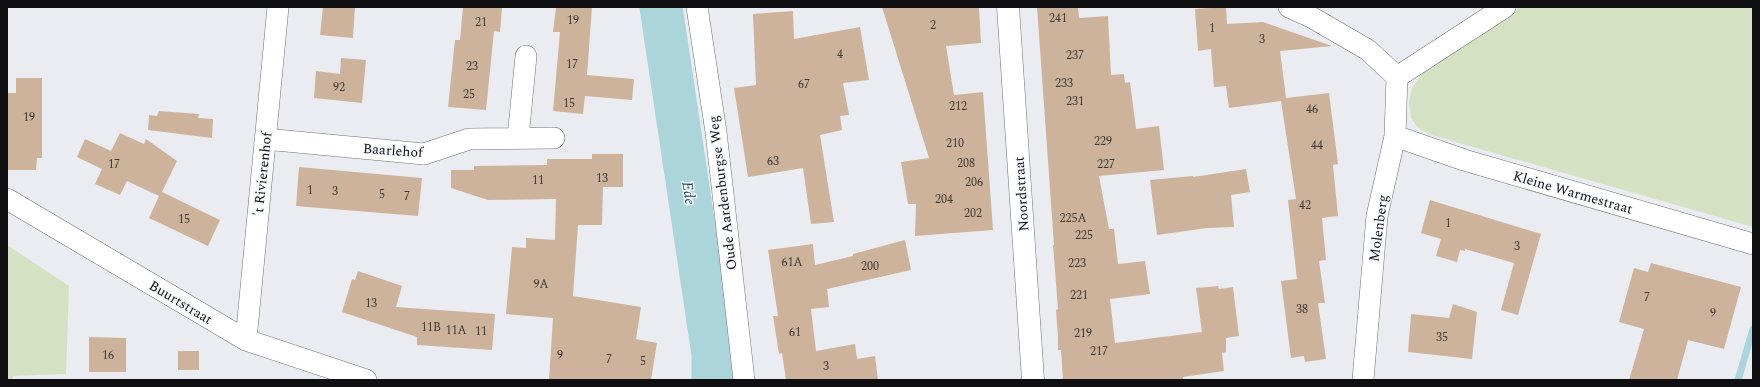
<svg xmlns="http://www.w3.org/2000/svg" width="1760" height="387" font-family="Spectral,serif">
<style>
.green{fill:#d5e1c3}
.lines{fill:none;stroke-linecap:round;stroke-linejoin:round}
.stream{stroke:#acd4db;stroke-width:7}
.river{stroke:#acd4db;stroke-width:43}
.building{fill:#cdb39c}
.minor-casing{stroke:#707176;stroke-width:22}
.tertiary-casing{stroke:#707176;stroke-width:23}
.minor{stroke:#fff;stroke-width:21}
.tertiary{stroke:#fff;stroke-width:22}
.labels{text-anchor:middle;stroke-width:3;stroke-linejoin:round;paint-order:stroke}
.number-label{font-size:12px;fill:#3f3934}
.street-label{font-size:14px;fill:#101012;stroke:#f8f9fe}
.water-label{font-size:15px;font-style:italic;fill:#134b55;stroke:#f8f9fe}
</style>
<rect width="100%" height="100%" fill="#ebecf1"/>
<path class="green" d="M1521,7H1753V227L1431,135L1417,127L1411,118L1409,102L1412,88L1421,75L1439,60Z
M7,245L69,286L66,374L13,376L12,380H7Z"/>
<g class="lines">
<path class="stream" d="M1738,380L1753,329"/>
<path class="river" d="M661,7L713,354V380"/>
</g>
<path class="building" d="M323,7H355L353,38L320,35Z
M463,7H502L500,32L494,31L486,110L448,107L455,40H460Z
M556,7H592L587,75L634,79L632,100L585,96L583,114L553,111L560,32H553Z
M882,7H979L981,43L946,46L954,95L983,92L993,230L915,236L916,204H908L901,162L929,158Z
M1037,7H1078L1079,18L1108,16L1111,75L1124,74L1125,83L1130,82L1136,129L1159,126L1164,170L1099,176L1109,229H1114L1118,264L1145,261L1150,294L1110,299L1115,343L1202,332L1196,288L1218,286L1219,289L1233,287L1239,336L1226,338V352L1222,353L1224,371L1183,377V380H1063L1061,350H1058V337L1056,310L1058,309L1053,245H1054Z
M1226,7L1227,24L1263,22L1332,46L1280,51L1286,98L1329,93L1338,164L1333,165L1338,216L1322,218L1326,260L1319,261L1325,303H1318L1326,359L1305,362L1304,356L1291,358L1281,281L1297,279L1288,200L1296,199L1281,101L1229,108L1226,86L1214,87L1211,49L1198,51L1195,9Z
M793,11L794,39L860,27L869,80L843,83L849,115L840,116L842,130L820,135L834,222L811,224L803,168L748,177L734,88L756,85L753,14Z
M341,58L366,60L362,103L314,98L316,71L340,74Z
M16,78H42V158H37L36,170H7V93H16Z
M159,111L199,114L198,118L213,119L212,138L148,130L149,115L157,116Z
M120,133L144,144L146,139L177,161L162,192L220,220L208,246L149,218L159,196L127,181L120,195L95,184L102,169L77,157L85,139L111,151Z
M592,154H623V187H603L602,225H578L573,296L641,307L636,339L657,343L651,380H549L553,318L506,314L512,247L526,248V238L555,240L556,199L488,200L451,188V170H474V166L547,165V159H592Z
M299,167L422,178L418,216L296,206Z
M1246,169L1250,192L1231,195L1234,227L1207,228L1157,235L1150,180L1193,176V177Z
M1430,200L1541,234L1518,315L1501,310L1514,263L1465,249V251L1460,250L1457,262L1436,256L1441,239L1421,233Z
M905,240L911,270L827,289L829,307L811,309L816,351L855,344L857,359L875,356L878,380H786L782,353L779,354L773,316H778L768,250L813,244L815,265L853,256V254Z
M1651,263L1741,287L1724,349L1688,340L1677,380H1629L1644,329L1619,322L1634,268L1648,272Z
M358,271L402,286L396,307L495,314L492,350L417,345V337L342,312L352,279L355,280Z
M1453,304L1477,312L1472,359L1408,352L1411,314L1449,318Z
M89,337L126,338V372H89Z
M178,351H199V370H178Z"/>
<g class="lines">
<defs>
<path id="minor" d="M697,7L716,132L744,380
M1289,7L1311,17L1368,50L1397,77L1505,7
M1395,136L1464,160L1753,244
M518,138L526,56
M265,139L424,154L469,139L554,138
M7,199L246,340L366,380
M246,340L278,7
M1363,380L1377,216L1395,136L1397,77"/>
<path id="tertiary" d="M1008,7L1033,380"/>
</defs>
<use href="#minor" class="minor-casing"/>
<use href="#tertiary" class="tertiary-casing"/>
<use href="#minor" class="minor"/>
<use href="#tertiary" class="tertiary"/>
</g>
<g class="labels">
<g class="number-label">
<text x="1058" y="22">241</text>
<text x="573" y="24">19</text>
<text x="481" y="26">21</text>
<text x="933" y="29">2</text>
<text x="1212" y="32">1</text>
<text x="1262" y="43">3</text>
<text x="840" y="58">4</text>
<text x="1075" y="59">237</text>
<text x="572" y="68">17</text>
<text x="472" y="70">23</text>
<text x="1064" y="87">233</text>
<text x="804" y="88">67</text>
<text x="339" y="91">92</text>
<text x="469" y="98">25</text>
<text x="1075" y="105">231</text>
<text x="569" y="107">15</text>
<text x="958" y="110">212</text>
<text x="1312" y="113">46</text>
<text x="29" y="121">19</text>
<text x="1103" y="145">229</text>
<text x="955" y="147">210</text>
<text x="1317" y="149">44</text>
<text x="773" y="165">63</text>
<text x="966" y="167">208</text>
<text x="114" y="168">17</text>
<text x="1106" y="168">227</text>
<text x="602" y="182">13</text>
<text x="538" y="184">11</text>
<text x="974" y="186">206</text>
<text x="310" y="194">1</text>
<text x="335" y="195">3</text>
<text x="382" y="198">5</text>
<text x="407" y="200">7</text>
<text x="944" y="203">204</text>
<text x="1305" y="209">42</text>
<text x="973" y="217">202</text>
<text x="1073" y="222">225A</text>
<text x="184" y="223">15</text>
<text x="1448" y="227">1</text>
<text x="1084" y="239">225</text>
<text x="1517" y="250">3</text>
<text x="792" y="266">61A</text>
<text x="1077" y="267">223</text>
<text x="870" y="270">200</text>
<text x="541" y="288">9A</text>
<text x="1079" y="299">221</text>
<text x="1647" y="301">7</text>
<text x="371" y="307">13</text>
<text x="1302" y="313">38</text>
<text x="1713" y="317">9</text>
<text x="431" y="331">11B</text>
<text x="456" y="334">11A</text>
<text x="481" y="335">11</text>
<text x="795" y="336">61</text>
<text x="1083" y="337">219</text>
<text x="1442" y="341">35</text>
<text x="1099" y="355">217</text>
<text x="108" y="359">16</text>
<text x="560" y="359">9</text>
<text x="609" y="363">7</text>
<text x="643" y="365">5</text>
<text x="826" y="370">3</text>
</g>
<g class="street-label">
<text transform="translate(393 150) rotate(4)" y="5">Baarlehof</text>
<text transform="translate(262 174) rotate(-84)" y="5">'t Rivierenhof</text>
<text transform="translate(1573 192) rotate(16)" y="5">Kleine Warmestraat</text>
<text transform="translate(722 193) rotate(-97)" y="5">Oude Aardenburgse Weg</text>
<text transform="translate(1021 194) rotate(-94)" y="5">Noordstraat</text>
<text transform="translate(1378 228) rotate(-82)" y="5">Molenberg</text>
<text transform="translate(181 302) rotate(31)" y="5">Buurtstraat</text>
</g>
<g class="water-label">
<text transform="translate(689 193) rotate(81)" y="5">Ede</text>
</g>
</g>
<rect width="1760" height="387" fill="none" stroke="#101012" stroke-width="16"/>
</svg>
